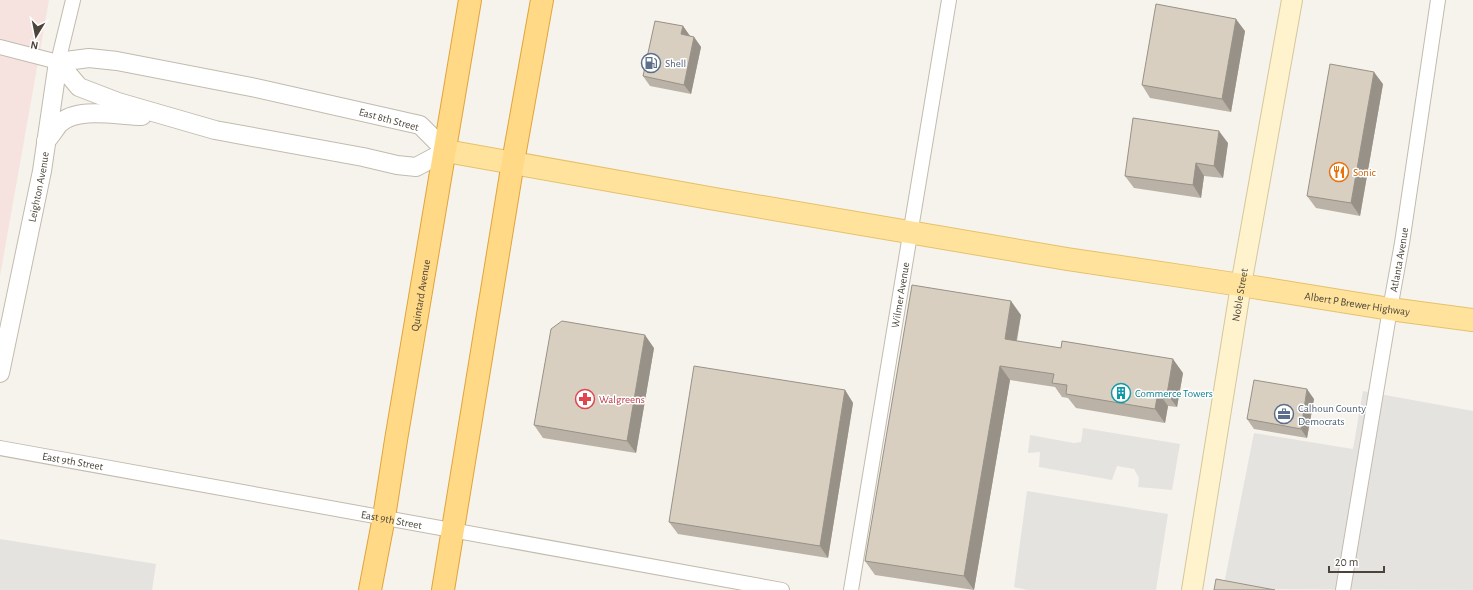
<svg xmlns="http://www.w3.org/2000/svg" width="1473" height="590" font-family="'Alegreya Sans',sans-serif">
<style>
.medical{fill:#f6e3e0}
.parking{fill:#e5e3e0}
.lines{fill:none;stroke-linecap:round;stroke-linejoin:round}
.minor-casing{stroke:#c2bbae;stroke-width:16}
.tertiary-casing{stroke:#c2bbae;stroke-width:20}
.secondary-casing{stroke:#d6c79b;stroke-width:22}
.primary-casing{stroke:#e6c16a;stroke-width:24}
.trunk-casing{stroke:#e0a43c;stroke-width:24}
.minor{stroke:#fff;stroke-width:14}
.tertiary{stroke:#fff;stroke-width:18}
.secondary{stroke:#fff3cd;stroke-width:20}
.primary{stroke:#ffe39c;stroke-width:22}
.trunk{stroke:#ffd985;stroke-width:22}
.wall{fill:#bab2a6}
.shaded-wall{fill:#979187}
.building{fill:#d8cfc1;stroke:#979187}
.labels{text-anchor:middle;stroke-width:3;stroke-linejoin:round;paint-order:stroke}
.service-label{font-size:11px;fill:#4e5e75;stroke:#fff;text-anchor:start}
.street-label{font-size:11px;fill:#4b4439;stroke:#fff}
.food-label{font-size:11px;fill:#c56008;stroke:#fff;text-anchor:start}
.culture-label{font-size:11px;fill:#0d838f;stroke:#fff;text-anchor:start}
.health-label{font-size:11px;fill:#be3a42;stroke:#fff;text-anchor:start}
</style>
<rect width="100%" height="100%" fill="#f6f3ec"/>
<path class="medical" d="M0,0H49L0,276Z"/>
<path class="parking" d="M1363,391L1473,411V590L1223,589L1254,433L1353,449Z
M1083,428L1180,444L1172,490L1138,487L1139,478L1134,469L1117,466L1112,480L1039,467L1040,452L1028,453L1030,435L1074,443L1081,442Z
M1027,491L1168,514L1156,590H1027L1014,587Z
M0,539L156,564L152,590H0Z"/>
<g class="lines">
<defs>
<g id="minor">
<path d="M0,47L58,62L73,0"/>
<path id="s1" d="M0,448C261,494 521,545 782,590"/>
<path id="s2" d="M851,590L949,0"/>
<path id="s3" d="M1343,590L1390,309L1402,243L1438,0"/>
</g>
<g id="tertiary">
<path d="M89,58L117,61L256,88L420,125L446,151L416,167L397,165L363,157L215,130L118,102L79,87L58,62Z"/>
<path d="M46,141C51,136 55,129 59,124C77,106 119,116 142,116"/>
<path id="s4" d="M0,373L42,171L58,62"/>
</g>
<g id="secondary">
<path id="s5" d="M1192,590L1241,285L1292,0"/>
</g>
<g id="primary">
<path id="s6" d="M446,151L715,199L1067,259L1241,285L1390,309L1473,320"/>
</g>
<g id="trunk">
<path id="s7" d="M370,590L384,517L396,440L470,0"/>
<path d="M443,590L513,162L542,0"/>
</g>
</defs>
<use href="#minor" class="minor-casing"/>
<use href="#tertiary" class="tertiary-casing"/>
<use href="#secondary" class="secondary-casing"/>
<use href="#primary" class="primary-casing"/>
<use href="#trunk" class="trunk-casing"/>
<use href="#minor" class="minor"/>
<use href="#tertiary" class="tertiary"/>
<use href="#secondary" class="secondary"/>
<use href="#primary" class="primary"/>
<use href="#trunk" class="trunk"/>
</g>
<path class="wall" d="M683,26L690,36L694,37L701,47L691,94L650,86L643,76Z
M1245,31L1231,112L1150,98L1142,85Z
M1383,84L1360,216L1316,208L1307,196Z
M1228,143L1223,178L1204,176L1201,198L1134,188L1125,176Z
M1021,315L1017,341L1183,373L1177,407L1168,406L1165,423L1076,408L1068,398L1062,397L1055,387L1010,380L974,590L875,575L865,561Z
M654,348L636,453L543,438L534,425Z
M845,390L853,403L828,558L678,534L669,522Z
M1314,399L1307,438L1254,429L1247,419Z"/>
<path class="shaded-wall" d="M1236,19L1245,31L1231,112L1222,99Z
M683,26L690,36L681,34Z
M694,37L701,47L691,94L684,85Z
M1374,72L1383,84L1360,216L1351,203Z
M1219,131L1228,143L1223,178L1214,166Z
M1196,163L1204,176L1201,198L1193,185Z
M1011,301L1021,315L1014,353L1005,339Z
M645,335L654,348L636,453L627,441Z
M1173,359L1183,373L1177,407L1167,394Z
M1000,366L1010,380L974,590L964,576Z
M1307,389L1314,399L1307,438L1301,429Z
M845,390L853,403L828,558L820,546Z
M1158,392L1168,406L1165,423L1155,409Z"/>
<path class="building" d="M1156,4L1236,19L1222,99L1142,85Z
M655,21L683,26L681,34L694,37L684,85L643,76Z
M1330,64L1374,72L1351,203L1307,196Z
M1133,118L1219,131L1214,166L1196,163L1193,185L1125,176Z
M912,285L1011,301L1005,339L1061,348L1062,341L1173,359L1167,394L1158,392L1155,409L1066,394L1067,385L1052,383L1054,374L1000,366L964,576L865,561Z
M562,321L645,335L627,441L534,425L551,329Z
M694,366L845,390L820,546L669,522Z
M1254,380L1307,389L1301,429L1247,419Z
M1216,579L1275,590H1214Z"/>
<defs>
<symbol id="fuel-ring" viewBox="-11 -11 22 22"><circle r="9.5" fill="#fff" stroke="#5c6f8a" stroke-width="1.5"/><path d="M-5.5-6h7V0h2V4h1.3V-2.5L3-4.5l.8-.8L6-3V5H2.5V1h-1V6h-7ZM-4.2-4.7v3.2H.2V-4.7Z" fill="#5c6f8a"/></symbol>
<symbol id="restaurant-ring" viewBox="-11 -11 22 22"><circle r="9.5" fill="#fff" stroke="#e8710a" stroke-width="1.5"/><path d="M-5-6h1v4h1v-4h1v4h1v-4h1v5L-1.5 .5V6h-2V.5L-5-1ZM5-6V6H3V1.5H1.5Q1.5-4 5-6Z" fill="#e8710a"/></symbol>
<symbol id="building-ring" viewBox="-11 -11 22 22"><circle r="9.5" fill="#fff" stroke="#0f9aa8" stroke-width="1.5"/><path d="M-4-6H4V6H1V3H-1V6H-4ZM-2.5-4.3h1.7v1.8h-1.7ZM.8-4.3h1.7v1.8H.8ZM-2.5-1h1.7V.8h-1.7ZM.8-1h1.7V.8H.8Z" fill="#0f9aa8"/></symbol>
<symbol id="pharmacy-ring" viewBox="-11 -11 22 22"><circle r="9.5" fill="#fff" stroke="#e0444e" stroke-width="1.5"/><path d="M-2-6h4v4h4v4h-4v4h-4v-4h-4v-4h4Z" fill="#e0444e"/></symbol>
<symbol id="office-ring" viewBox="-11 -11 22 22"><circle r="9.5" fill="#fff" stroke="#5c6f8a" stroke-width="1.5"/><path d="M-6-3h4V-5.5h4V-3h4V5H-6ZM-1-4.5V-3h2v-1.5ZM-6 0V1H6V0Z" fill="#5c6f8a"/></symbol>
</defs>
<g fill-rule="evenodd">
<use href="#fuel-ring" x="640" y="52" width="22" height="22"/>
<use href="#restaurant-ring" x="1328" y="161" width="22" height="22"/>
<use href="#building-ring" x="1110" y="382" width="22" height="22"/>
<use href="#pharmacy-ring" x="574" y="388" width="22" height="22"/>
<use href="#office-ring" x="1273" y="403" width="22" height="22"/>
</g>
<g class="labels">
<g class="service-label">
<text x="665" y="67">Shell</text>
<text x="1298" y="412">Calhoun County<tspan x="1298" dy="13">Democrats</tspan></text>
</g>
<g class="street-label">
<text transform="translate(389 119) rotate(15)" y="4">East 8th Street</text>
<text dy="4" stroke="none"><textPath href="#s4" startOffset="190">Leighton Avenue</textPath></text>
<text dy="4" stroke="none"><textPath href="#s3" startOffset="335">Atlanta Avenue</textPath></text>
<text dy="4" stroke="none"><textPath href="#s7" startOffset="299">Quintard Avenue</textPath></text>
<text dy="4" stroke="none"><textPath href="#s2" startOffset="299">Wilmer Avenue</textPath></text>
<text dy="4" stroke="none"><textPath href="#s5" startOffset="299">Noble Street</textPath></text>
<text dy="4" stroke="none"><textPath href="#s6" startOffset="924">Albert P Brewer Highway</textPath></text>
<text dy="4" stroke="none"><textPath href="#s1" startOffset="74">East 9th Street</textPath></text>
<text dy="4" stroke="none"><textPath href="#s1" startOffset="398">East 9th Street</textPath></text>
</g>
<g class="food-label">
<text x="1353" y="176">Sonic</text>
</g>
<g class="culture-label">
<text x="1135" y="397">Commerce Towers</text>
</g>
<g class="health-label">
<text x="599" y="403">Walgreens</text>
</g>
</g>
<g transform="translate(36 36) rotate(190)" stroke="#ffffff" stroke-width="3" paint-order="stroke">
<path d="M0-3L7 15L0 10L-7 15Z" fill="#4b4439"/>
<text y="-6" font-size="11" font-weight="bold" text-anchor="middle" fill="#4b4439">N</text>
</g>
<path d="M1329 566v6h55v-6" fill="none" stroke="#4b4439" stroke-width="2"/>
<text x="1335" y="566" font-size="12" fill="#4b4439" stroke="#ffffff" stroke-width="3" paint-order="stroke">20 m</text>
</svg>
